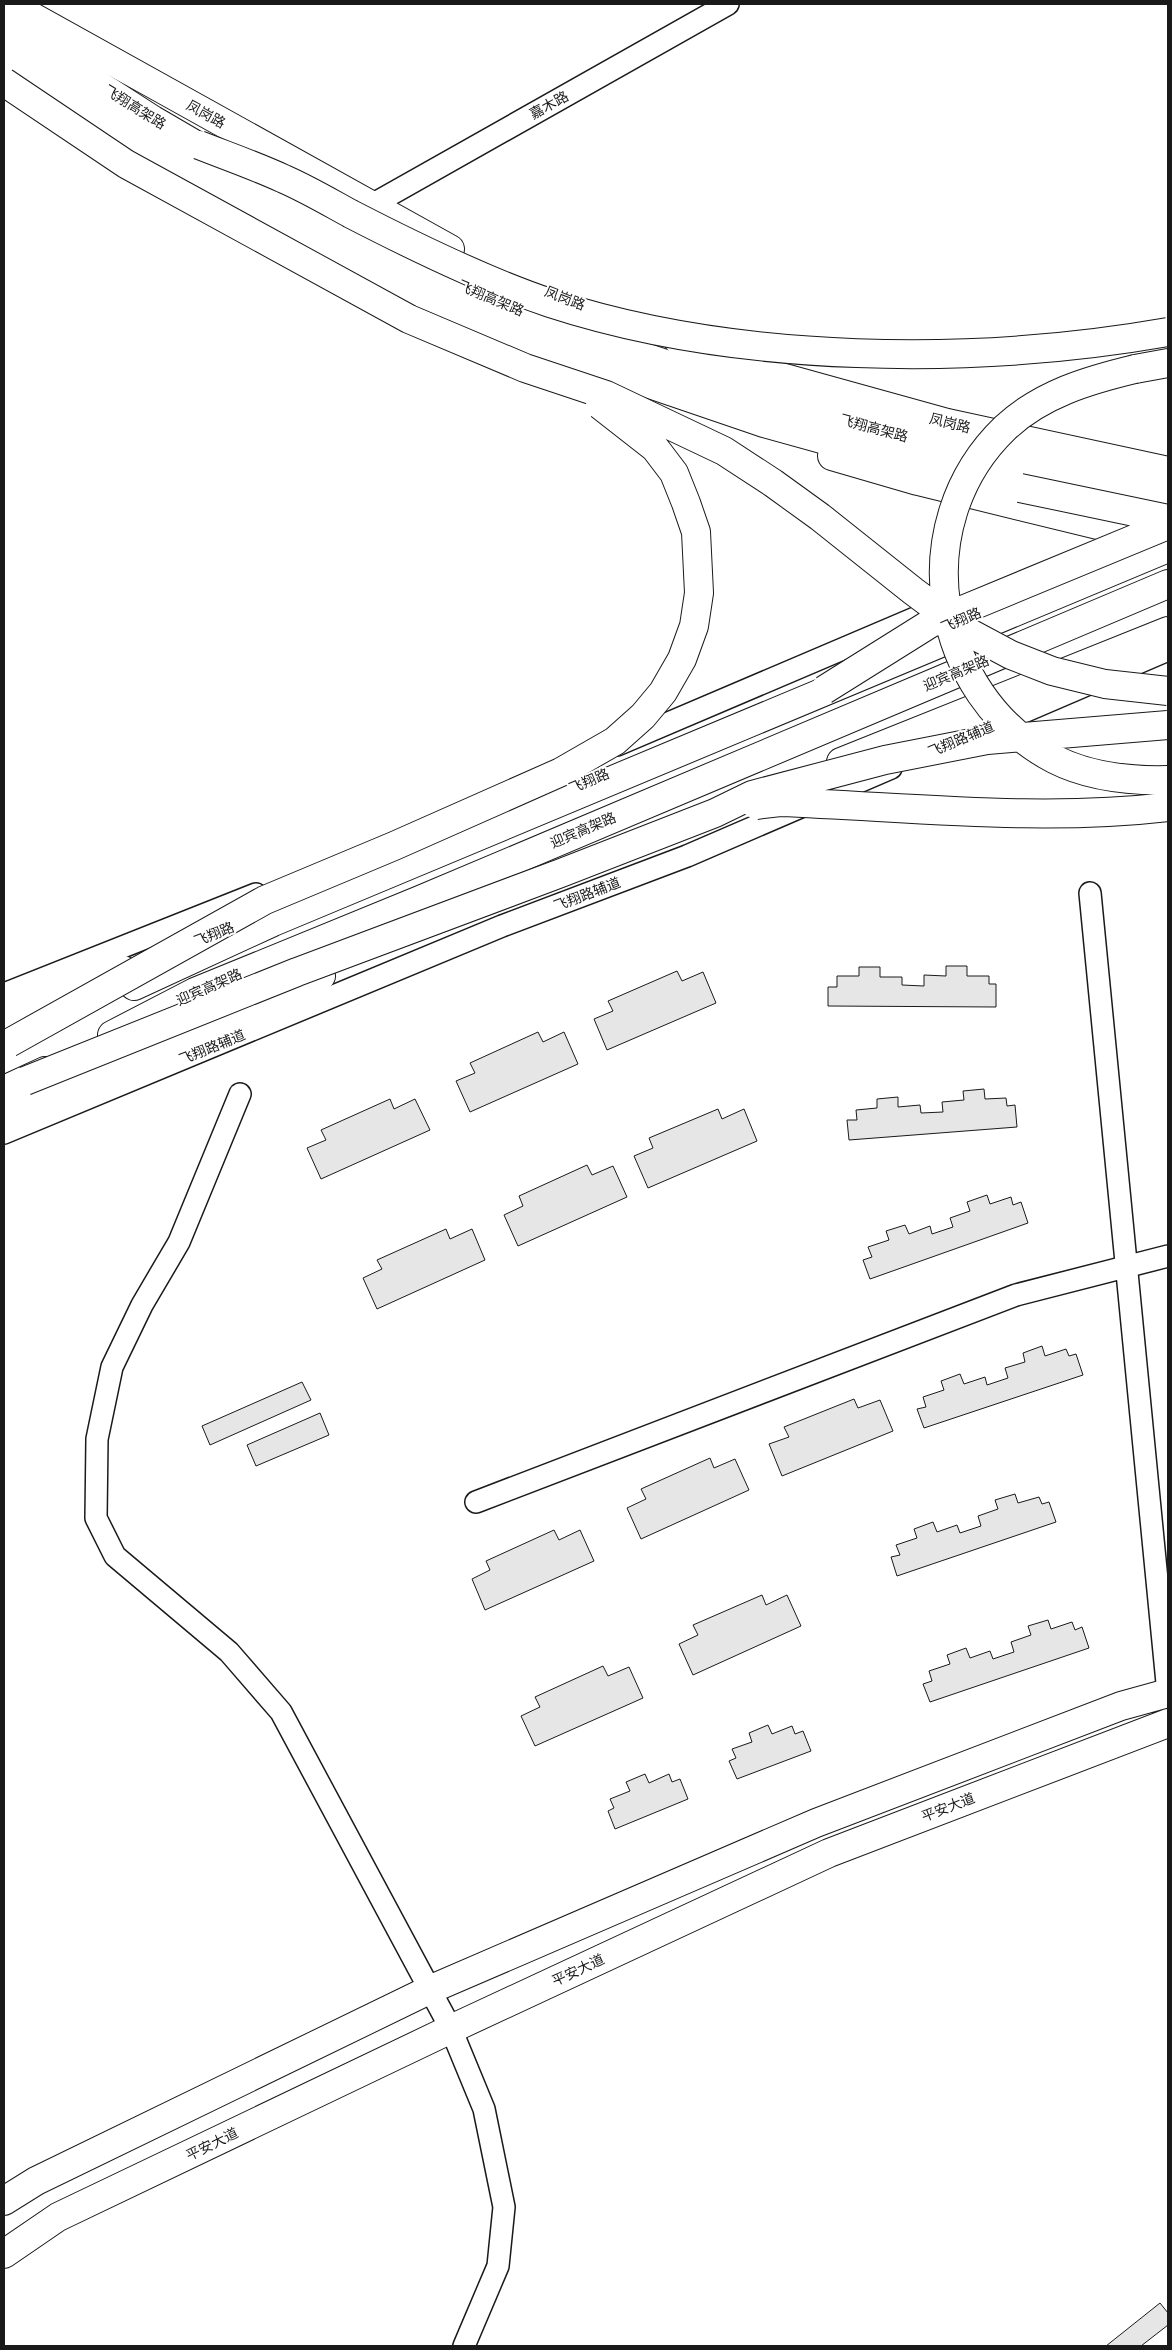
<svg xmlns="http://www.w3.org/2000/svg" width="1172" height="2350" font-family="'Source Sans 3','Noto Sans SC',sans-serif">
<style>
.building{fill:#e6e6e6;stroke:#1a1a1a}
.lines{fill:none;stroke-linecap:round;stroke-linejoin:round}
.minor-casing{stroke:#1a1a1a;stroke-width:24}
.major-casing{stroke:#1a1a1a;stroke-width:30}
.highway-casing{stroke:#1a1a1a;stroke-width:30}
.minor{stroke:#fff;stroke-width:21}
.major{stroke:#fff;stroke-width:28}
.highway{stroke:#fff;stroke-width:28}
.highway-bridge-casing{stroke:#1a1a1a;stroke-width:30;stroke-linecap:butt}
.highway-bridge{stroke:#fff;stroke-width:28}
.labels{text-anchor:middle;stroke-width:4;stroke-linejoin:round;paint-order:stroke}
.street-label{font-size:14px;fill:#1a1a1a;stroke:#fff}
</style>
<rect width="100%" height="100%" fill="#fff"/>
<path class="building" d="M946,966H967V976H989V984H996V1007L828,1006V987H837V976H859V967H880V977H902V985L924,986V975L946,976Z
M677,971L682,981L703,972L716,1003L607,1050L594,1019L613,1011L608,1001Z
M538,1032L543,1042L564,1032L578,1064L470,1112L456,1081L475,1073L470,1063Z
M984,1089L985,1099L1006,1098L1007,1106L1015,1105L1017,1127L849,1140L847,1120H857L856,1110L877,1108V1099L898,1097V1107L920,1105L921,1113L943,1112L942,1102L964,1100L963,1091Z
M390,1099L394,1109L415,1099L430,1130L321,1179L307,1148L326,1140L321,1130Z
M718,1109L722,1119L744,1109L757,1141L648,1188L634,1156L653,1148L649,1138Z
M587,1165L592,1175L613,1166L627,1197L518,1246L504,1215L523,1206L519,1196Z
M987,1195L990,1204L1011,1197L1013,1205L1021,1202L1028,1223L870,1279L863,1260L872,1257L868,1247L889,1240L886,1231L905,1225L909,1234L930,1226L932,1234L953,1227L950,1218L970,1211L967,1202Z
M446,1229L450,1239L472,1229L485,1260L377,1309L363,1278L382,1269L377,1260Z
M1042,1346L1045,1356L1066,1349L1069,1356L1076,1354L1083,1375L924,1428L917,1409L926,1407L923,1397L944,1390L941,1381L960,1374L964,1384L985,1377L987,1385L1008,1378L1005,1368L1025,1362L1023,1353Z
M302,1382L311,1400L210,1445L202,1426Z
M854,1399L858,1408L880,1400L893,1431L782,1476L769,1444L789,1437L784,1427Z
M320,1413L329,1435L256,1466L247,1445Z
M710,1458L714,1468L735,1459L749,1490L641,1539L627,1508L646,1499L641,1489Z
M1015,1494L1018,1503L1039,1497L1042,1504L1049,1502L1056,1522L897,1576L891,1557L900,1555L896,1545L917,1538L914,1529L933,1522L937,1532L957,1525L960,1533L981,1526L978,1516L998,1509L995,1500Z
M554,1530L559,1540L580,1530L594,1561L485,1610L472,1579L490,1570L486,1561Z
M762,1595L766,1605L787,1595L801,1626L693,1675L679,1644L698,1635L693,1625Z
M1048,1620L1051,1629L1072,1622L1075,1630L1082,1627L1089,1648L930,1702L923,1684L932,1681L929,1671L950,1664L947,1655L966,1648L970,1658L990,1651L993,1659L1014,1652L1011,1642L1031,1635L1028,1626Z
M603,1666L608,1676L629,1667L643,1698L535,1746L521,1716L540,1707L535,1697Z
M768,1725L772,1734L792,1726L795,1734L803,1731L811,1751L737,1779L729,1761L736,1758L732,1749L752,1742L749,1733Z
M645,1774L649,1783L669,1774L672,1782L680,1779L688,1799L615,1829L608,1811L614,1808L610,1799L630,1791L626,1782Z
M1160,2303L1168,2313V2325L1141,2346H1106Z"/>
<g class="lines">
<defs>
<path id="minor" d="M370,206L728,4
M963,738L1168,650
M617,745L934,610
M1090,893L1168,1693
M4,994L256,894
M240,1094L179,1242L142,1305L112,1367L97,1439L96,1518L115,1556L229,1652L281,1712L451,2029L484,2109L504,2207L498,2266L464,2346
M4,1133L502,926L687,856L891,768
M476,1502L1016,1295L1168,1256"/>
<path id="major" d="M12,4L22,11L450,249
M678,340L763,372L947,423L1168,471
M832,456L918,481L1155,539
M841,762L1168,631
M4,1016L123,970
M4,1115L321,976
M4,2201L36,2181L429,1990L816,1823L1121,1706L1168,1693
M4,2254L58,2217L451,2029L829,1853L1168,1723"/>
<path id="highway" d="M4,24L153,120L343,231L514,308L600,342L767,398L851,423L1025,465L1168,495
M4,55L211,183L405,287L510,333L591,364L764,423L919,466L1020,488
M1135,369L1168,363
M134,986L273,922L1168,548
M112,1035L195,992L420,900L1168,584
M4,1090L45,1071"/>
</defs>
<use href="#minor" class="minor-casing"/>
<use href="#major" class="major-casing"/>
<use href="#highway" class="highway-casing"/>
<use href="#minor" class="minor"/>
<use href="#major" class="major"/>
<use href="#highway" class="highway"/>
<defs>
<path id="highway-bridge" d="M4,82L126,164L409,319L525,368L606,395L724,451L773,483L820,517L913,591L968,632L1011,655L1052,671L1105,684L1168,691
M199,145C227,156 256,166 284,179C307,189 329,202 351,214C413,246 484,281 550,303C737,364 975,366 1168,332
M1135,369C1089,380 1041,394 1005,428C905,524 932,695 1054,759C1089,777 1130,781 1168,780
M1020,488L1168,519
M824,690L931,623L1168,525
M756,805L780,802C910,807 1039,822 1168,807
M9,1043L265,900L394,846L561,772L615,741L643,716L663,692L682,659L694,626L699,593L696,532L686,503L674,473L655,448L600,405
M25,1081L297,972L561,873L715,813L752,795L885,760L987,740L1168,725"/>
</defs>
<use href="#highway-bridge" class="highway-bridge-casing"/>
<use href="#highway-bridge" class="highway-bridge"/>
</g>
<g class="labels">
<g class="street-label">
<text transform="translate(549 105) rotate(-29)" y="5">嘉木路</text>
<text transform="translate(135 107) rotate(32)" y="5">飞翔高架路</text>
<text transform="translate(206 114) rotate(29)" y="5">凤岗路</text>
<text transform="translate(491 298) rotate(23)" y="5">飞翔高架路</text>
<text transform="translate(565 298) rotate(21)" y="5">凤岗路</text>
<text transform="translate(950 423) rotate(14)" y="5">凤岗路</text>
<text transform="translate(874 428) rotate(15)" y="5">飞翔高架路</text>
<text transform="translate(961 620) rotate(-23)" y="5">飞翔路</text>
<text transform="translate(956 673) rotate(-23)" y="5">迎宾高架路</text>
<text transform="translate(961 739) rotate(-23)" y="5">飞翔路辅道</text>
<text transform="translate(589 781) rotate(-23)" y="5">飞翔路</text>
<text transform="translate(583 830) rotate(-23)" y="5">迎宾高架路</text>
<text transform="translate(587 894) rotate(-21)" y="5">飞翔路辅道</text>
<text transform="translate(214 934) rotate(-22)" y="5">飞翔路</text>
<text transform="translate(209 987) rotate(-24)" y="5">迎宾高架路</text>
<text transform="translate(212 1047) rotate(-22)" y="5">飞翔路辅道</text>
<text transform="translate(948 1807) rotate(-21)" y="5">平安大道</text>
<text transform="translate(578 1970) rotate(-25)" y="5">平安大道</text>
<text transform="translate(212 2144) rotate(-26)" y="5">平安大道</text>
</g>
</g>
<rect width="1172" height="2350" fill="none" stroke="#1a1a1a" stroke-width="10"/>
</svg>
